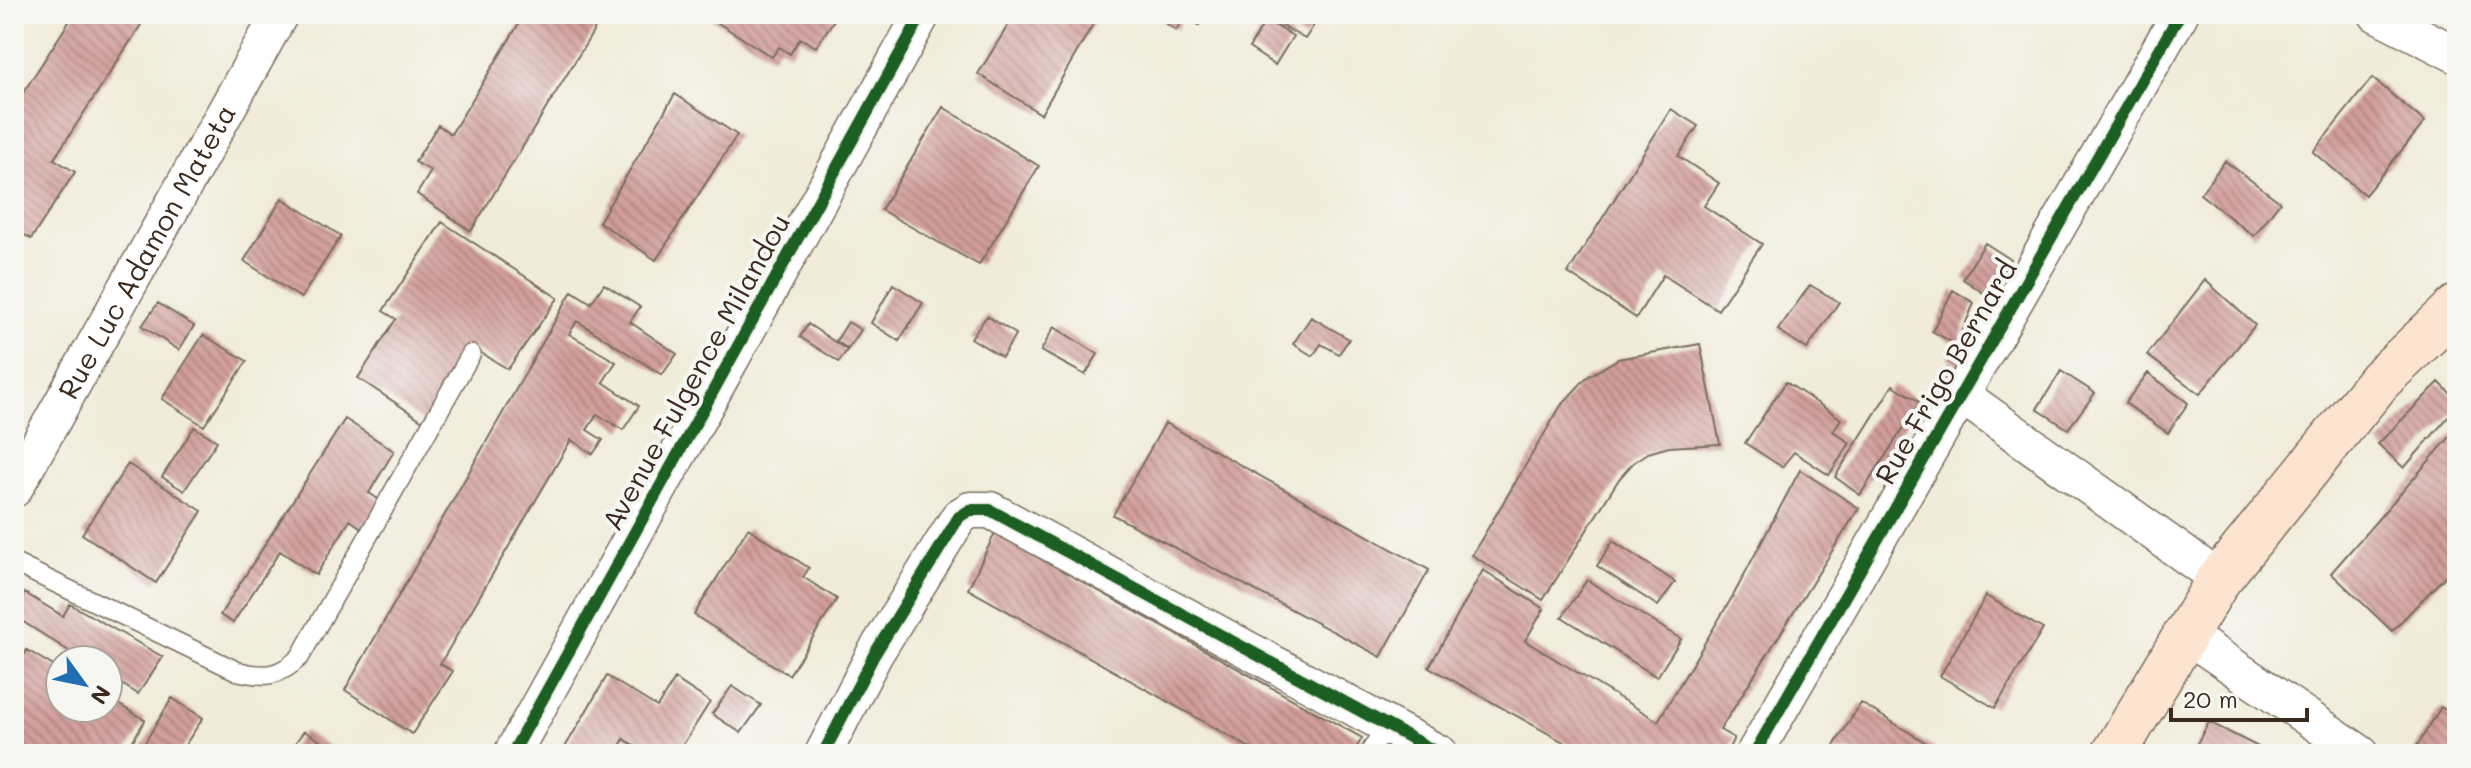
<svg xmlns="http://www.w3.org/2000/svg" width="2471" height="768" font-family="Mali,sans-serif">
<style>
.building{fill:url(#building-back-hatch)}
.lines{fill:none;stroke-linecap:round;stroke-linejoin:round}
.lane-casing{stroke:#7a6e5f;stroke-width:21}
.street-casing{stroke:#7a6e5f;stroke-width:39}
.secondary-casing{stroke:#7a6e5f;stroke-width:47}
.lane{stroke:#fff;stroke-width:18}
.street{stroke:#fff;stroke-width:36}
.secondary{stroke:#fde4d1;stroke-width:44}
.cycleway-casing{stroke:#f6f6f2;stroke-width:17}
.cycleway{stroke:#1b5e20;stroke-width:12}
.labels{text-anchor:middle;stroke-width:8;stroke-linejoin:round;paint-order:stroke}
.street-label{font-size:28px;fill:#3b2a1e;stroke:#f6f6f2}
</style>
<defs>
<pattern id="building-back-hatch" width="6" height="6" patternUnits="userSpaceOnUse" patternTransform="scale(2)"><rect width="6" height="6" fill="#d19e9b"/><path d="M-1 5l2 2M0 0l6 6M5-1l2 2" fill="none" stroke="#ab817e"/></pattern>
</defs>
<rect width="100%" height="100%" fill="#f6f6f2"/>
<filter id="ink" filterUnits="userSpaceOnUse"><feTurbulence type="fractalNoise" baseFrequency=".0125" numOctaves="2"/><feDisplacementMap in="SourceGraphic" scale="16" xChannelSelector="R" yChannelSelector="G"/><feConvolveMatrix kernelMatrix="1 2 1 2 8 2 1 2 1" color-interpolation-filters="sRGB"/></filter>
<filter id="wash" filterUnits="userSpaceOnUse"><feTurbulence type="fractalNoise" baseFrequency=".006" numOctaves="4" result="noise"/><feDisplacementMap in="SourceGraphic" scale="32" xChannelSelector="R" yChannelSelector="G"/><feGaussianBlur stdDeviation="1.8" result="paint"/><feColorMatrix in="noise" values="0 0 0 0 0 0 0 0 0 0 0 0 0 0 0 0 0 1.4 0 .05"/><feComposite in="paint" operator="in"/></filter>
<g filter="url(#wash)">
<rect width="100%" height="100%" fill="#f0ecd9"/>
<g id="blocks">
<path class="building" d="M74,14H148L54,159L75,172L31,239L14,228V107Z
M525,14H604L471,231L417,194L431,171L415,162L438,125L451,134Z
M704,14H838L816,47L800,38L790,54L779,47L772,57Z
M1015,14H1099L1041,114L978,74Z
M1152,14H1206L1199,25L1185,16L1176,30Z
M1262,14H1321L1305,39Z
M1266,20L1293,36L1275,65L1249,48Z
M2372,78L2425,122L2365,195L2313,152Z
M675,94L737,135L656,260L599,222Z
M943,107L1039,166L979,265L881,210Z
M1671,109L1698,126L1678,156L1719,183L1704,206L1762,244L1718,310L1663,275L1636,318L1568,273Z
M2225,161L2280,202L2254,236L2200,194Z
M282,198L341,236L301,298L244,261Z
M442,222L558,298L508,369L468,345L423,421L358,378L396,319L383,311Z
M1985,243L2010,259L1988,296L1963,279Z
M2205,280L2255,325L2200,394L2147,355Z
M604,284L640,307L630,322L677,354L662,375L577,321L569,334L616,362L603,382L639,406L623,430L597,414L587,430L603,440L593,454L571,440L440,664L453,671L412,734L345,690L572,291L591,303Z
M893,284L923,303L899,341L871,323Z
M1810,285L1839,302L1807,349L1778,330Z
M1953,290L1974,303L1957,345L1932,331Z
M158,303L194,326L179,350L142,326Z
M987,316L1016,334L1002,357L971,338Z
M1311,317L1349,339L1339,354L1321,344L1313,356L1293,344Z
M1974,319L1993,331L1968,371L1948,358Z
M848,322L861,330L848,349L836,341Z
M808,324L847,350L839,362L800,337Z
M1054,327L1098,354L1085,375L1041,351Z
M203,335L247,361L204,426L162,399Z
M1700,344L1720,444L1669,447L1648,453L1633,463L1619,479L1543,600L1472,555L1562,404L1586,378L1618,359Z
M14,363L24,369L14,384Z
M1946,368L1962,377L1927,434L1913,426Z
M2061,371L2095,393L2068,429L2037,409Z
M2148,373L2188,403L2168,433L2125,403Z
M1786,382L1841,419L1833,431L1850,443L1829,475L1794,452L1782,467L1745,443Z
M2439,382L2457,400V407L2404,468L2378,444Z
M1893,385L1920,402L1860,495L1835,477Z
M345,419L394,451L369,493L381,501L363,529L350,520L316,575L280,551L233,623L220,615Z
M1165,423L1429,570L1381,657L1113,515Z
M194,427L217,441L184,491L162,477Z
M2455,431L2457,564L2392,631L2331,573Z
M128,464L202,511L156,583L82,534Z
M1800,470L1859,508L1720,730L1734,738L1726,754H1585L1429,667L1483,570L1544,609L1525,641L1658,721L1734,594Z
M748,528L809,568L803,577L837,599L789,675L694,615Z
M995,533L1362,738L1353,754H1261L968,589Z
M1613,541L1675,582L1658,606L1597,566Z
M1587,580L1681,639L1657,677L1562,617Z
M25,593L63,616L70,604L163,657L138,694L108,676V660H83L14,616V608Z
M1986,596L2043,629L1995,708L1940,676Z
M27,650L60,670V708H108V698L145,720L125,754H14V673Z
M607,676L657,707L675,679L710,702L677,754H647L624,739L615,754H561Z
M732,686L761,705L741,733L712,714Z
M172,698L203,718L179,754H138Z
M1861,703L1944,754L1830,752Z
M2441,707L2457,717V754H2412Z
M2209,722L2272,754H2191Z
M304,731L341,754H296L290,750Z"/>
</g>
</g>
<g filter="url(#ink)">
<use href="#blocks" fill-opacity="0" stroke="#7a6e5f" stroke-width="2"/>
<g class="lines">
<defs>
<path id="lane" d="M14,563L237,671C265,678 279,677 300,657L471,354
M1369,754L1386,725"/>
<g id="street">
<path d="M2377,14L2457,55"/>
<path d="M1961,395L2219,579"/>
<path id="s1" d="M14,489L280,14"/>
<path d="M2185,634L2361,754"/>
<path d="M512,754L922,14"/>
<path d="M823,754L874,655L959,517L970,510H990L1440,754"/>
<path d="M1754,754L2180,14"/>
</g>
<path id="secondary" d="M2114,754L2219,579L2380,380L2457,307"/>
</defs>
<use href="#lane" class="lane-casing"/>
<use href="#street" class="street-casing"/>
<use href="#secondary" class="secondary-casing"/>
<use href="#lane" class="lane"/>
<use href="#street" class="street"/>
<use href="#secondary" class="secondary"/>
<defs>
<path id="cycleway" d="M512,754L922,14
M823,754L874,655L959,517L970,510H990L1440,754
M1754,754L2180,14"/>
</defs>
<use href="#cycleway" class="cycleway-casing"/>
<use href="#cycleway" class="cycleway"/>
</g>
</g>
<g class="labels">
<g class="street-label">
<text dy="10" stroke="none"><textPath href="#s1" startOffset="272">Rue Luc Adamon Mateta</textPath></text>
<text transform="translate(696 372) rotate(-61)" y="10">Avenue Fulgence Milandou</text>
<text transform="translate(1946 372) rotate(-60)" y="10">Rue Frigo Bernard</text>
</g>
</g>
<rect width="2471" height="768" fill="none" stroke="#f6f6f2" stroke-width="48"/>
<g transform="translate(84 684) rotate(123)"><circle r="38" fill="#f6f6f2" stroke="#aba49d" stroke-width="2"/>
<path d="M0-6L14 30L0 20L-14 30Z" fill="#1f6fb2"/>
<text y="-12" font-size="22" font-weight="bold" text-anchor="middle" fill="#3b2a1e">N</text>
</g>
<path d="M2171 708v12h136v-12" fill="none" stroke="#3b2a1e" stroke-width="4"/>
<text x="2183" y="708" font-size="24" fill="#3b2a1e" stroke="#f6f6f2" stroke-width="6" paint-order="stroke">20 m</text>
</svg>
